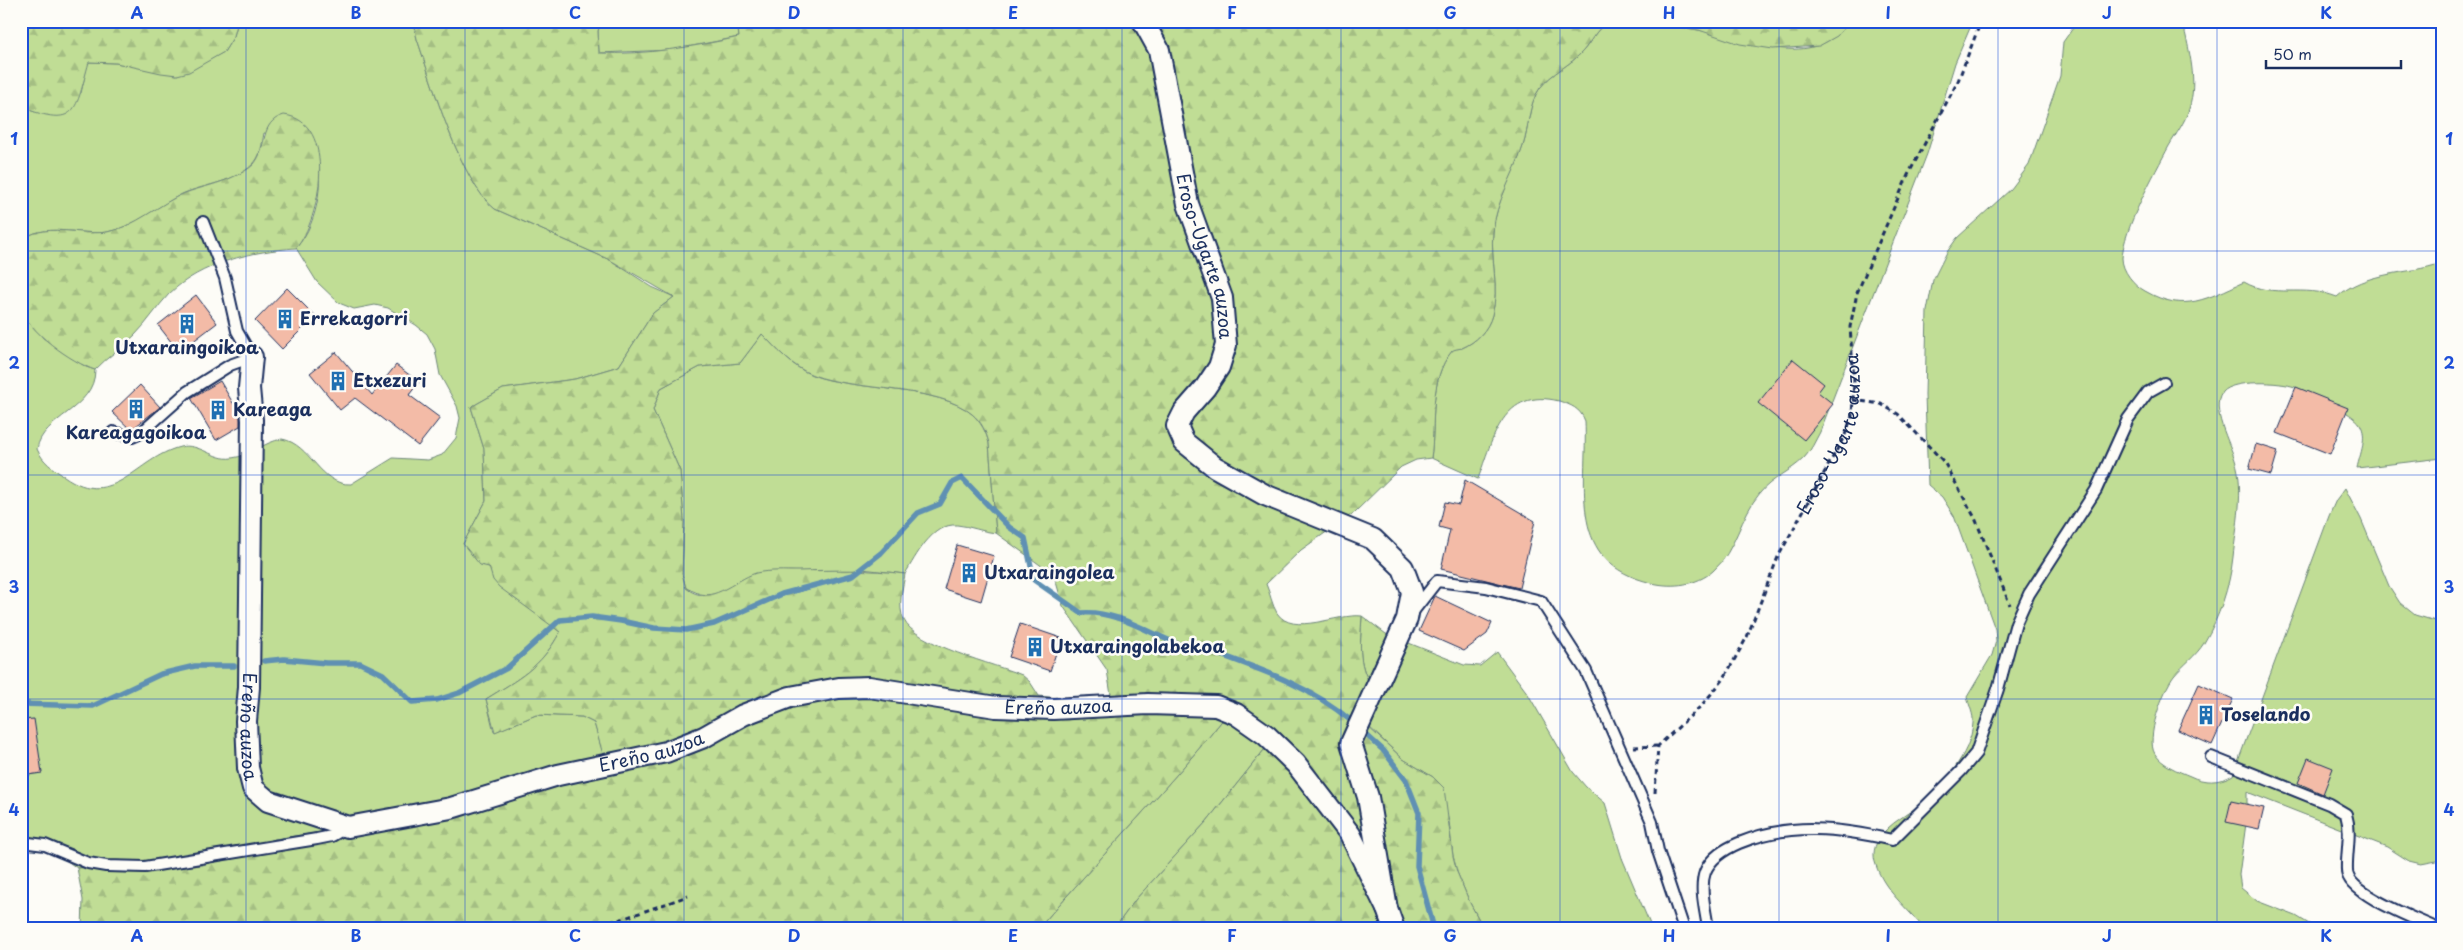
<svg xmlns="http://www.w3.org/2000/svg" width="2463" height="950" font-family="'Playpen Sans',sans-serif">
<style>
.grass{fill:#c0dd95;stroke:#6e867a}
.forest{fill:url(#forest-firs);stroke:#6e867a;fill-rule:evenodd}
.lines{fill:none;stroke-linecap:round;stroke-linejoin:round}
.stream{stroke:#5e90b3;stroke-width:5.5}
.building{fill:#f3bba7;stroke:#1b2f5e}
.lane-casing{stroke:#1b2f5e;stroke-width:14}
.street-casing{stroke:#1b2f5e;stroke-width:24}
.path{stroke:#1b2f5e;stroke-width:3;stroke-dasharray:5 4;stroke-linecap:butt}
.lane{stroke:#fdfcf7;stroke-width:10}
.street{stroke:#fdfcf7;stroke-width:20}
.grid{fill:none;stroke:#1d4ed8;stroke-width:1;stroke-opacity:0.55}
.labels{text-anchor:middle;stroke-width:5;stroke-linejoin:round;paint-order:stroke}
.street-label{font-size:18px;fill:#1b2f5e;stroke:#fdfcf7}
.poi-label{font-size:18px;font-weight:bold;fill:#1b2f5e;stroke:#fdfcf7;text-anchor:start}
.neatline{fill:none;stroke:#1d4ed8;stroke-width:2}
.grid-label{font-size:16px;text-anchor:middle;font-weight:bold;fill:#1d4ed8}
</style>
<defs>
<pattern id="forest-firs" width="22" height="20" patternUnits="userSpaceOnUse" patternTransform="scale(1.25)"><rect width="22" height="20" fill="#c0dd95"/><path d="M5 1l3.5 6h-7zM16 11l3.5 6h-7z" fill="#a4be83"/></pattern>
</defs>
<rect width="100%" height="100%" fill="#fdfcf7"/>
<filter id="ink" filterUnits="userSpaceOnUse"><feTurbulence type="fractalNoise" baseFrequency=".02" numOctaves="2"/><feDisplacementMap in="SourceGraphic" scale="10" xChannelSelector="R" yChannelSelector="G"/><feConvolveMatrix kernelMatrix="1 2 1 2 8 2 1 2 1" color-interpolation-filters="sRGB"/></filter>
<g filter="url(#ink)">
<path class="grass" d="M238,21H413L417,39C432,82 460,182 495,209L610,260L652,287L674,297L653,313L619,366L575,379L503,389L471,407L484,449L486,501L463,544L489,567L511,596L539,615L560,632C541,668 518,679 486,699L494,732L536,715L582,717L594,723L607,766L357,827L275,839L232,857L179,868L151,870L97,867L77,868L45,845L21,836V308L43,338L86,367L95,370C95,409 42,417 37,449C42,461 53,469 64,476C114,511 136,458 180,447C199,442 214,461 232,458C250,456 264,442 282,439C311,444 320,486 351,484L393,458L428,460L442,455L456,438L460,418L457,406L440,375L435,349L427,334L416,325L388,308L375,305L354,309L339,303L317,282L296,248C320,221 325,174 314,141L264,133C262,144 261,157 252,165C233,183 205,184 182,194C158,206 135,227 107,232C81,236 43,221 21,241V107L35,112L81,93L88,62L116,63L177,75L224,52L234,36Z
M601,21H737L739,37L671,50L599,53L598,31Z
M1611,21C1640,21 1669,24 1698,30C1748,39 1812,73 1850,21H1973L1955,63L1927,154L1820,432C1815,441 1811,451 1804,458C1790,472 1772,478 1760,493C1740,516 1736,551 1713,571C1697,585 1673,588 1652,583C1565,563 1588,488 1585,421C1580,408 1571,405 1559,401C1503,387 1493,438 1478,479L1431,458C1436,425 1428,379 1452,351C1454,348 1458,349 1462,348C1476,342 1488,330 1492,315C1500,288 1490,259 1493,232C1496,200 1513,176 1523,146C1529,128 1528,104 1540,88C1551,73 1571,65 1583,51C1592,41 1597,26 1611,21Z
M2083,21H2182L2183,23C2189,51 2198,81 2189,109C2185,122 2176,134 2169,146C2155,172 2123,230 2122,258C2122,271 2134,285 2145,291C2185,314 2207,298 2244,282C2273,299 2304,284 2337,297C2365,271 2407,275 2442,263V458L2357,468C2360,454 2368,437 2360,424C2355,414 2307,391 2295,387C2281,382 2233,379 2222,392C2210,408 2230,443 2235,460C2245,489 2236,528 2233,557C2230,586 2219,618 2204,643C2196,656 2183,665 2174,676C2163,690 2145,739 2155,754C2162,765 2178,771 2190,776C2204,783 2219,783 2233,775L2329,516L2336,500L2345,488L2361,519L2389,586L2400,603L2415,615L2442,623V860L2421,864L2409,861L2387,847L2247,792V816L2239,875L2241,888L2257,901L2296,916L2314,927L2312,929H1924C1908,908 1884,891 1876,865C1872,855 1874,845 1881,836C1890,823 1907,815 1919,805C1942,786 1971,755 1973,723C1974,715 1969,705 1967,697L1992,655L1996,641L1995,629L1954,516L1942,497L1928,485L1925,395L1927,311L1933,280L1947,252L1957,238L2011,189L2029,165L2060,76L2063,42L2073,28Z
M762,334C777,349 792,367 812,375C854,391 940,386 972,414C981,422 986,432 989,443L996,533C983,532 970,526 957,525C932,523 916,556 905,574L862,569L708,595L700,594L686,588L682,574L684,520L680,471L653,410L661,388L700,367L740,363Z
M1362,616L1386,634L1464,665L1480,666L1497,652L1528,694L1573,772L1586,787L1605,803L1622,858L1652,929H1484L1470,903L1457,872L1453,856L1449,821L1433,777L1403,759L1366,724L1375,693C1357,664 1360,649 1362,616Z
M1233,707C1252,710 1264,721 1277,734L1207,821L1136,899L1114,929H1038C1102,854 1172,785 1233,707Z"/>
<path class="forest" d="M21,21H238L234,36L224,52L189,72L177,75L161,73L116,63L89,62C75,111 78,129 21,107Z
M413,21H601L598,31L599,53C646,55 693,47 739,37L737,21H1611C1597,26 1592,41 1583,51C1571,65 1551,73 1540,88C1528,104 1529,128 1523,146C1514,176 1496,200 1493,232C1490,259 1500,288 1492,315C1488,330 1476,342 1462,348C1458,349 1454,349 1452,351C1428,379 1436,425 1431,458L1416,460L1401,467L1355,512L1301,550L1266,584C1270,593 1272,605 1277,613C1293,637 1337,613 1362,616C1360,649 1357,664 1375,693L1366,725L1403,759L1433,777L1444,788L1453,856L1457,872L1470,903L1484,929H1114L1136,899L1207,821L1277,734C1264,721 1252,710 1233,707C1172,785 1102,854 1038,929H82L83,900L77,868L97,867L151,870L202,865L232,857L275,839L357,827L606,765L594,723L582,717L536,715L495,732L486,699C518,679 541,668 560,632L499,587L493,580L489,567L480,565L463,544L486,501L484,449L471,407L503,389L575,379L619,366L653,313L674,297L610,260L495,209C460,182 432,82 417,39ZM762,334C777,349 792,367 813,375C855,391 940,386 972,414C982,422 986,432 989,443L996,533L1054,575L1063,606L1107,670L1111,695L1087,701L1039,696L1030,682L1022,675C997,665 914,644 904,620C897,606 903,588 905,574C869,569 834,570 798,571C785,571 769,570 756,573C733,580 711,608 686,588L682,574L684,520L680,471L653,410L661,388L700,367L740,363Z
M1638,21H1850L1837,36L1819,46L1773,49L1740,44L1699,30Z
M284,115C338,121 321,220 296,248C252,251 201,263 169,294C157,307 147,323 135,335C122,348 107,357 95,370C73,363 25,330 21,306C18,286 21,262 21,241C43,221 80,236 107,232C135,227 159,204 185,193C201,187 219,184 235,176C242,173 249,169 254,164C268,147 259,122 284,115Z"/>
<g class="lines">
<path class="stream" d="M264,661L284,659L326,663H360L383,674L412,702L437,700L459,693L507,668L560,620L592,617L621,621L654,628L686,630L714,624L782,594L853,575L881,553L918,513L940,504L952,483L962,478L1009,527L1025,538L1034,580L1081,613C1118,610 1151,635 1185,647C1196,651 1208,651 1218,654C1265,671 1313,688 1350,720
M21,704L93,706L161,674L195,666H234
M1362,731L1383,750L1406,780L1419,813L1417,866L1434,929"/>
</g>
<path class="building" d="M287,288L315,316L282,349L255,321Z
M196,295L217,323L179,352L158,325Z
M336,352L372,395L396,365L419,382L409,395L440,418L418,446L355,398L340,410L310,373Z
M1793,359L1824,384L1818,392L1833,404L1804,440L1758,403Z
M220,381L240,415V426L216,440L191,398Z
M140,385L160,407L131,430L112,412Z
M2296,387L2348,408L2330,454L2277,433Z
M2256,444L2278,451L2271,475L2249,469Z
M1465,480L1535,521L1519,588L1441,569L1450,530L1439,527L1445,502L1459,505Z
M957,545L994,556L981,601L944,589Z
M1435,596L1492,623L1487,634L1464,651L1419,631Z
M1020,624L1061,638L1050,671L1009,657Z
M2199,684L2233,699L2212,745L2178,730Z
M34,719L42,773L21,776V720Z
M2308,758L2333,768L2323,794L2298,783Z
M2231,801L2264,808L2259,829L2226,822Z"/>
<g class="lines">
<defs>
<path id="lane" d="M113,432L132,437L141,433L187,392L230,365L252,357L237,331L225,278L203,222
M1412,613L1437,581L1486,587L1541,601L1586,671L1652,822L1658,851L1684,929
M2211,757L2329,804L2346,814C2352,834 2346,851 2347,871C2347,894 2419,920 2438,929
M21,842L45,845L88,863L106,866L145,867L317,839L332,836L346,828
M1708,929C1706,912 1699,889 1705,872C1711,857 1725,849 1739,843C1790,822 1840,828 1892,840L1961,771L1976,753L1998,689L2016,623L2029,594L2096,490L2128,419L2148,392L2164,383"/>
<g id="street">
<path id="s2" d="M1143,21L1159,50L1188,204L1222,298L1226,345L1219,367L1205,388L1184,412L1177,426L1184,442L1215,467L1265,495L1373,539L1403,568L1412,592L1407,619L1351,743L1368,797L1387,909L1394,929"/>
<path id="s3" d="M252,357L249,388L252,420L249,687L246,721L248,768L253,788L268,801L348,827L451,808L558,775L666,752L704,737L743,715L790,697L839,688L869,687L996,707L1053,709L1148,704L1216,706L1236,714L1266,735L1296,764L1350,834L1387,909"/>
</g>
</defs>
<use href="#lane" class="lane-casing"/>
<use href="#street" class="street-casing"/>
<g class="path">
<path d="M1853,400L1881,404L1898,414L1944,462L1975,518L2010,605"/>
<path d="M1634,747L1658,746"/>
<path id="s1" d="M1655,793L1658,746L1701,706L1723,680L1747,637L1778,557L1845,435L1852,416L1854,381L1850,327L1857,293L1908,175L1958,81L1981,21"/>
<path d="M584,929L625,918L688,896"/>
</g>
<use href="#lane" class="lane"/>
<use href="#street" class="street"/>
</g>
</g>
<path class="grid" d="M246,21V929M465,21V929M684,21V929M903,21V929M1122,21V929M1341,21V929M1560,21V929M1779,21V929M1998,21V929M2217,21V929M21,251H2442M21,475H2442M21,699H2442"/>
<defs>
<symbol id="building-bare" viewBox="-9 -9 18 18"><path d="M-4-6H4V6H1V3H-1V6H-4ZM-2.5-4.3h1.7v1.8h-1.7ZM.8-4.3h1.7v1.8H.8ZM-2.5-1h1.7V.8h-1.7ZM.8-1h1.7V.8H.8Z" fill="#1f6fb2" stroke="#fdfcf7" stroke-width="2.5" paint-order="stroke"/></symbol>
</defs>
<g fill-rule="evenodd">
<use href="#building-bare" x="271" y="305" width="28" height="28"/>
<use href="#building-bare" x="173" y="310" width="28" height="28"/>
<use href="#building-bare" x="324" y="367" width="28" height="28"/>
<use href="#building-bare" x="122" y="395" width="28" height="28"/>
<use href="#building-bare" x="204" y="396" width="28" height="28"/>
<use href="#building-bare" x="955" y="559" width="28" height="28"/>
<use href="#building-bare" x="1021" y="633" width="28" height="28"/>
<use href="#building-bare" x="2192" y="701" width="28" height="28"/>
</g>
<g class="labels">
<g class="street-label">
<text dy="6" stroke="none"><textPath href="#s2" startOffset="245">Eroso-Ugarte auzoa</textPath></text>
<text dy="6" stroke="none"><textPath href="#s1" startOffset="411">Eroso-Ugarte auzoa</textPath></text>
<text dy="6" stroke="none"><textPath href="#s3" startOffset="1270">Ereño auzoa</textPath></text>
<text dy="6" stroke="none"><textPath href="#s3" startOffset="370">Ereño auzoa</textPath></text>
<text dy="6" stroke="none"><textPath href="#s3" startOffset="849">Ereño auzoa</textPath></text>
</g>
<g class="poi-label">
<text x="300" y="325">Errekagorri</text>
<text x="187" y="354" text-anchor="middle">Utxaraingoikoa</text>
<text x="353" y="387">Etxezuri</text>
<text x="233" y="416">Kareaga</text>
<text x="136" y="439" text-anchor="middle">Kareagagoikoa</text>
<text x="984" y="579">Utxaraingolea</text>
<text x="1050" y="653">Utxaraingolabekoa</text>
<text x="2221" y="721">Toselando</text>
</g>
</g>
<rect width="2463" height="950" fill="none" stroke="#fdfcf7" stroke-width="55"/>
<path d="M2266 60v8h135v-8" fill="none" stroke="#1b2f5e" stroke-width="2.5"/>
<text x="2273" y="60" font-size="15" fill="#1b2f5e" stroke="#fdfcf7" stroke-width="4" paint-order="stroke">50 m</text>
<rect x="28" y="28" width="2408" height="894" class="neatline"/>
<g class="grid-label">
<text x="137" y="19">A</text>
<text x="356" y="19">B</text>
<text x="575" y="19">C</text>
<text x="794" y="19">D</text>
<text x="1013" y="19">E</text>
<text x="1232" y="19">F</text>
<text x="1450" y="19">G</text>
<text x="1669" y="19">H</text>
<text x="1888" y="19">I</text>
<text x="2107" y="19">J</text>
<text x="2326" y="19">K</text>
<text x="14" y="145">1</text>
<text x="2449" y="145">1</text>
<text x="14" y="369">2</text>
<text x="2449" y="369">2</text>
<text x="14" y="593">3</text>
<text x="2449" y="593">3</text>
<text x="14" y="816">4</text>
<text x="2449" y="816">4</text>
<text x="137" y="942">A</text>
<text x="356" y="942">B</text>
<text x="575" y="942">C</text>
<text x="794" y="942">D</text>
<text x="1013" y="942">E</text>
<text x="1232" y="942">F</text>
<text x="1450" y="942">G</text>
<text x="1669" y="942">H</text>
<text x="1888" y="942">I</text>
<text x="2107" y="942">J</text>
<text x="2326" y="942">K</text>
</g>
</svg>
